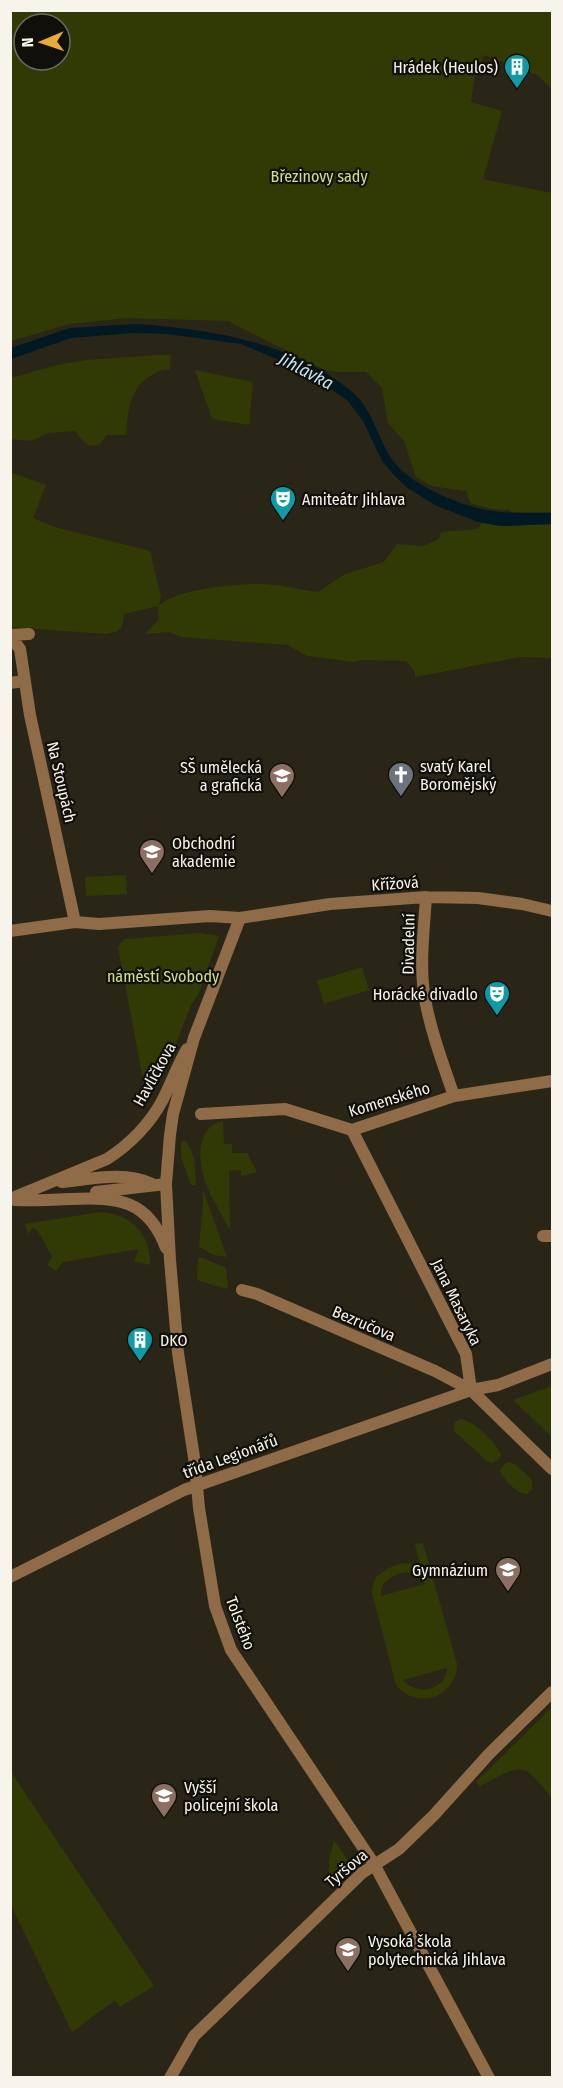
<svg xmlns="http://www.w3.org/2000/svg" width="563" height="2088" font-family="'Fira Sans Condensed',sans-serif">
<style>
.green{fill:#313a04;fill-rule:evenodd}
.water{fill:#011923}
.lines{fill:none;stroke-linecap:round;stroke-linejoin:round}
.minor{stroke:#906b47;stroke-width:12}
.labels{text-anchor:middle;stroke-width:4.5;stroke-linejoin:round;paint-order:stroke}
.poi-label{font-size:16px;fill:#f7f4eb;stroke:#110f09;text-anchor:start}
.park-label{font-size:16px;fill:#cee484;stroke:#110f09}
.street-label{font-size:16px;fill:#f7f4eb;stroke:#110f09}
.water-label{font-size:18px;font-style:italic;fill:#bee6f9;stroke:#110f09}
</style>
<rect width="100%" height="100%" fill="#2a2617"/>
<path class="green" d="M10,11H552V89L537,75L484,55L480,66H476L471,102L502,111L483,179L552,193V512H511L510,510L492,509L470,503L466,490L464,491L432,486L416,477L404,441L388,423L382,388L366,372H341L325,370L228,321L127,318L70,324L11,341ZM24,24H60V60H24Z
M157,355H171L170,370C162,369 158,371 152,375C129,387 128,413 126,435H107L100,444C88,450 82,440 75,431L49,433L31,441L11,439V378L57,365L86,360Z
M195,370L253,382L249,425L212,419Z
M10,472L46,485L33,518L54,527L150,551L161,597L159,605C180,589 227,585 253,584C274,583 297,589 318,592L345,574L384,562L397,544L423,546L439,539L441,532L477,529L482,523L501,526L552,524V658L520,657L415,677V672L406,661L362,660L353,662L308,656L287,645L181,637L169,632L145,634L159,619L158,606L124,614C123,628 121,632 106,634L11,627Z
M126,875L127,894L86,896L85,877Z
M200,933L219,936L199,993L191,1005L171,1057L147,1100L118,947L124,939Z
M362,967L369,990L324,1004L317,981Z
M223,1121L224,1144H232V1153H247L257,1172L241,1176V1170L229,1171L230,1230C222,1215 212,1200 206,1184C198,1163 195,1127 223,1121Z
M181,1141L187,1142L194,1157L196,1185H191L181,1157Z
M203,1190L227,1257L214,1255L199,1247L203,1206Z
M100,1212C131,1214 151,1234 150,1265L134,1261L139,1249L63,1262L56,1271L47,1265L52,1257L38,1231L33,1228L28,1234L25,1224Z
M200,1257L226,1268L228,1285L226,1289L197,1280L198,1258Z
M552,1386V1437L513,1400Z
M461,1419C471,1419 499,1445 501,1455L498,1460L492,1463L488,1462L454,1431L455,1422Z
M507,1462L515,1464L532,1480V1489L527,1494C517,1494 503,1480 500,1470Z
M423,1543L457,1664C457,1697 417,1711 396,1685L372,1593V1587L376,1577L389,1568L401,1563L420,1565L415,1544ZM401,1573L407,1572L418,1575L425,1584L381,1596C379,1583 391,1577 401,1573ZM447,1668C446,1691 417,1696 403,1680Z
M552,1707V1799C522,1759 522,1764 480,1786L476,1782Z
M11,1772L154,1986L120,2007L115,2000L72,2032L11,1905Z
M334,1840L351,1865L329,1886V1860Z"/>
<path class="water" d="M136,324C211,329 291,342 351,391C373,408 377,438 393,461C412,486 462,507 493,511C513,514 533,513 552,513V524L501,526L478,522L437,506L406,487L393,474L382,461L363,421L348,401L318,380L296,367L241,344L167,334L133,333L71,338L11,359V348L70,328Z"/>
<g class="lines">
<path class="minor" d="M10,635L29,634
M10,636L20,649L30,715L75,922
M10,683L24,681
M426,897C424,930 419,966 425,999C431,1032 443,1064 454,1096
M240,918L194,1038L173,1114L170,1135L166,1184L170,1260L178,1353L195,1464L199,1508L215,1606L231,1650L374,1864L489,2078
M10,931L75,922L99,924L210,916L240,918L330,904L426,897L478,898L522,904L552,911
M201,1114L285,1109L352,1130L454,1096L552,1081
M352,1130L466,1354L471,1390
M62,1182C92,1179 125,1171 152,1184
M96,1192L166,1184
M10,1199L107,1159C129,1145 150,1124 162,1101C171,1084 177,1066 187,1049
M15,1200C34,1201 52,1200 71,1199C117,1197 148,1199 166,1248
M543,1236H552
M242,1290L257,1294L435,1371L471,1390L552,1469
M10,1577L184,1490L471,1390L498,1385L552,1364
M170,2078L194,2036L362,1873L399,1849L434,1815L489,1754L552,1692"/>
</g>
<defs>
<symbol id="building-pin" viewBox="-11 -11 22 30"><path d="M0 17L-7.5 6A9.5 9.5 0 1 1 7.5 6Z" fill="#0f9aa8" stroke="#110f09"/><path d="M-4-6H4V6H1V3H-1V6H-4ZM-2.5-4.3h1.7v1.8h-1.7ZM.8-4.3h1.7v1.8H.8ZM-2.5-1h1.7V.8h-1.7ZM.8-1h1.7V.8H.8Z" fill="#fff"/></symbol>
<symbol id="theatre-pin" viewBox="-11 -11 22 30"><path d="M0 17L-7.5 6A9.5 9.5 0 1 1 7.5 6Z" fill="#0f9aa8" stroke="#110f09"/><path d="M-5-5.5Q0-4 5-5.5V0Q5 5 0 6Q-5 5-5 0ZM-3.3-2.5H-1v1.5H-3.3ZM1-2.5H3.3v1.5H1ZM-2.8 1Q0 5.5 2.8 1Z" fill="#fff"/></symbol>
<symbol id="church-pin" viewBox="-11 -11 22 30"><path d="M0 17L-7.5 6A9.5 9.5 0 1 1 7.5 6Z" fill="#6b7280" stroke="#110f09"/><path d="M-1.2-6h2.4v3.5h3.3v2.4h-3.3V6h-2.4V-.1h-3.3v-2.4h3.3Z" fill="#fff"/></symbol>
<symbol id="university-pin" viewBox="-11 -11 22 30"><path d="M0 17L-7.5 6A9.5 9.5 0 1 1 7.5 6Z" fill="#8d6e63" stroke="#110f09"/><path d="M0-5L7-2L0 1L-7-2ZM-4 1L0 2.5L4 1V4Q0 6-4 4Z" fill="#fff"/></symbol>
</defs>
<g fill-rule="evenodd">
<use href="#building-pin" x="502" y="52" width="30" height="40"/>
<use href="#theatre-pin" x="268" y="484" width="30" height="40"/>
<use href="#church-pin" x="386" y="760" width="30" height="40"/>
<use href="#university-pin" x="267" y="761" width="30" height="40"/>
<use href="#university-pin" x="137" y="837" width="30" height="40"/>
<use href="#theatre-pin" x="482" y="979" width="30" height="40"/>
<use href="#building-pin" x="125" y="1325" width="30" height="40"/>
<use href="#university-pin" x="493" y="1555" width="30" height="40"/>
<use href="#university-pin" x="149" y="1781" width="30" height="40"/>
<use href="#university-pin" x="333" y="1935" width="30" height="40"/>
</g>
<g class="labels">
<g class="poi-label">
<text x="498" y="73" text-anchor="end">Hrádek (Heulos)</text>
<text x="302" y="505">Amiteátr Jihlava</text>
<text x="420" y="772">svatý Karel<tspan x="420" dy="18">Boromějský</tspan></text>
<text x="262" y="773" text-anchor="end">SŠ umělecká<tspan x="262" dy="18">a grafická</tspan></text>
<text x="172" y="849">Obchodní<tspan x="172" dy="18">akademie</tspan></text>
<text x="478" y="1000" text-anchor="end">Horácké divadlo</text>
<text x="160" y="1346">DKO</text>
<text x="488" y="1576" text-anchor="end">Gymnázium</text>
<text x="184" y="1793">Vyšší<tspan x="184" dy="18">policejní škola</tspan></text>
<text x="368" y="1947">Vysoká škola<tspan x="368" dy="18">polytechnická Jihlava</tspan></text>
</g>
<g class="park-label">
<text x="319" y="182">Březinovy sady</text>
<text x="163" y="982">náměstí Svobody</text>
</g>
<g class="street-label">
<text transform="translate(62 782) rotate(77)" y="6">Na Stoupách</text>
<text transform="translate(395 883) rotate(-4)" y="6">Křížová</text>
<text transform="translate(408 944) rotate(-89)" y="6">Divadelní</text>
<text transform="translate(154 1074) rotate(-61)" y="6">Havlíčkova</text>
<text transform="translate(389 1099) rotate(-17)" y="6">Komenského</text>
<text transform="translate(457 1302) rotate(64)" y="6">Jana Masaryka</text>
<text transform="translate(364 1323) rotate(23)" y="6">Bezručova</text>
<text transform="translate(230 1456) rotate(-20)" y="6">třída Legionářů</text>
<text transform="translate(241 1623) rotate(69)" y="6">Tolstého</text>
<text transform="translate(346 1868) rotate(-40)" y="6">Tyršova</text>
</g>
<g class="water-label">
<text transform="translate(306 371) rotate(28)" y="6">Jihlávka</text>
</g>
</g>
<rect width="563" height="2088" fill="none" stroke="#f7f4eb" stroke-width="24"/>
<g transform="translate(42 42) rotate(268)"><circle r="28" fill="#110f09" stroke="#6d6b63" stroke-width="1.5"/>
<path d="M0-4.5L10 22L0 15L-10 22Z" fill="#e9ab38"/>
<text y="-9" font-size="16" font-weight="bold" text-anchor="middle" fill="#f7f4eb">N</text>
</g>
</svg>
